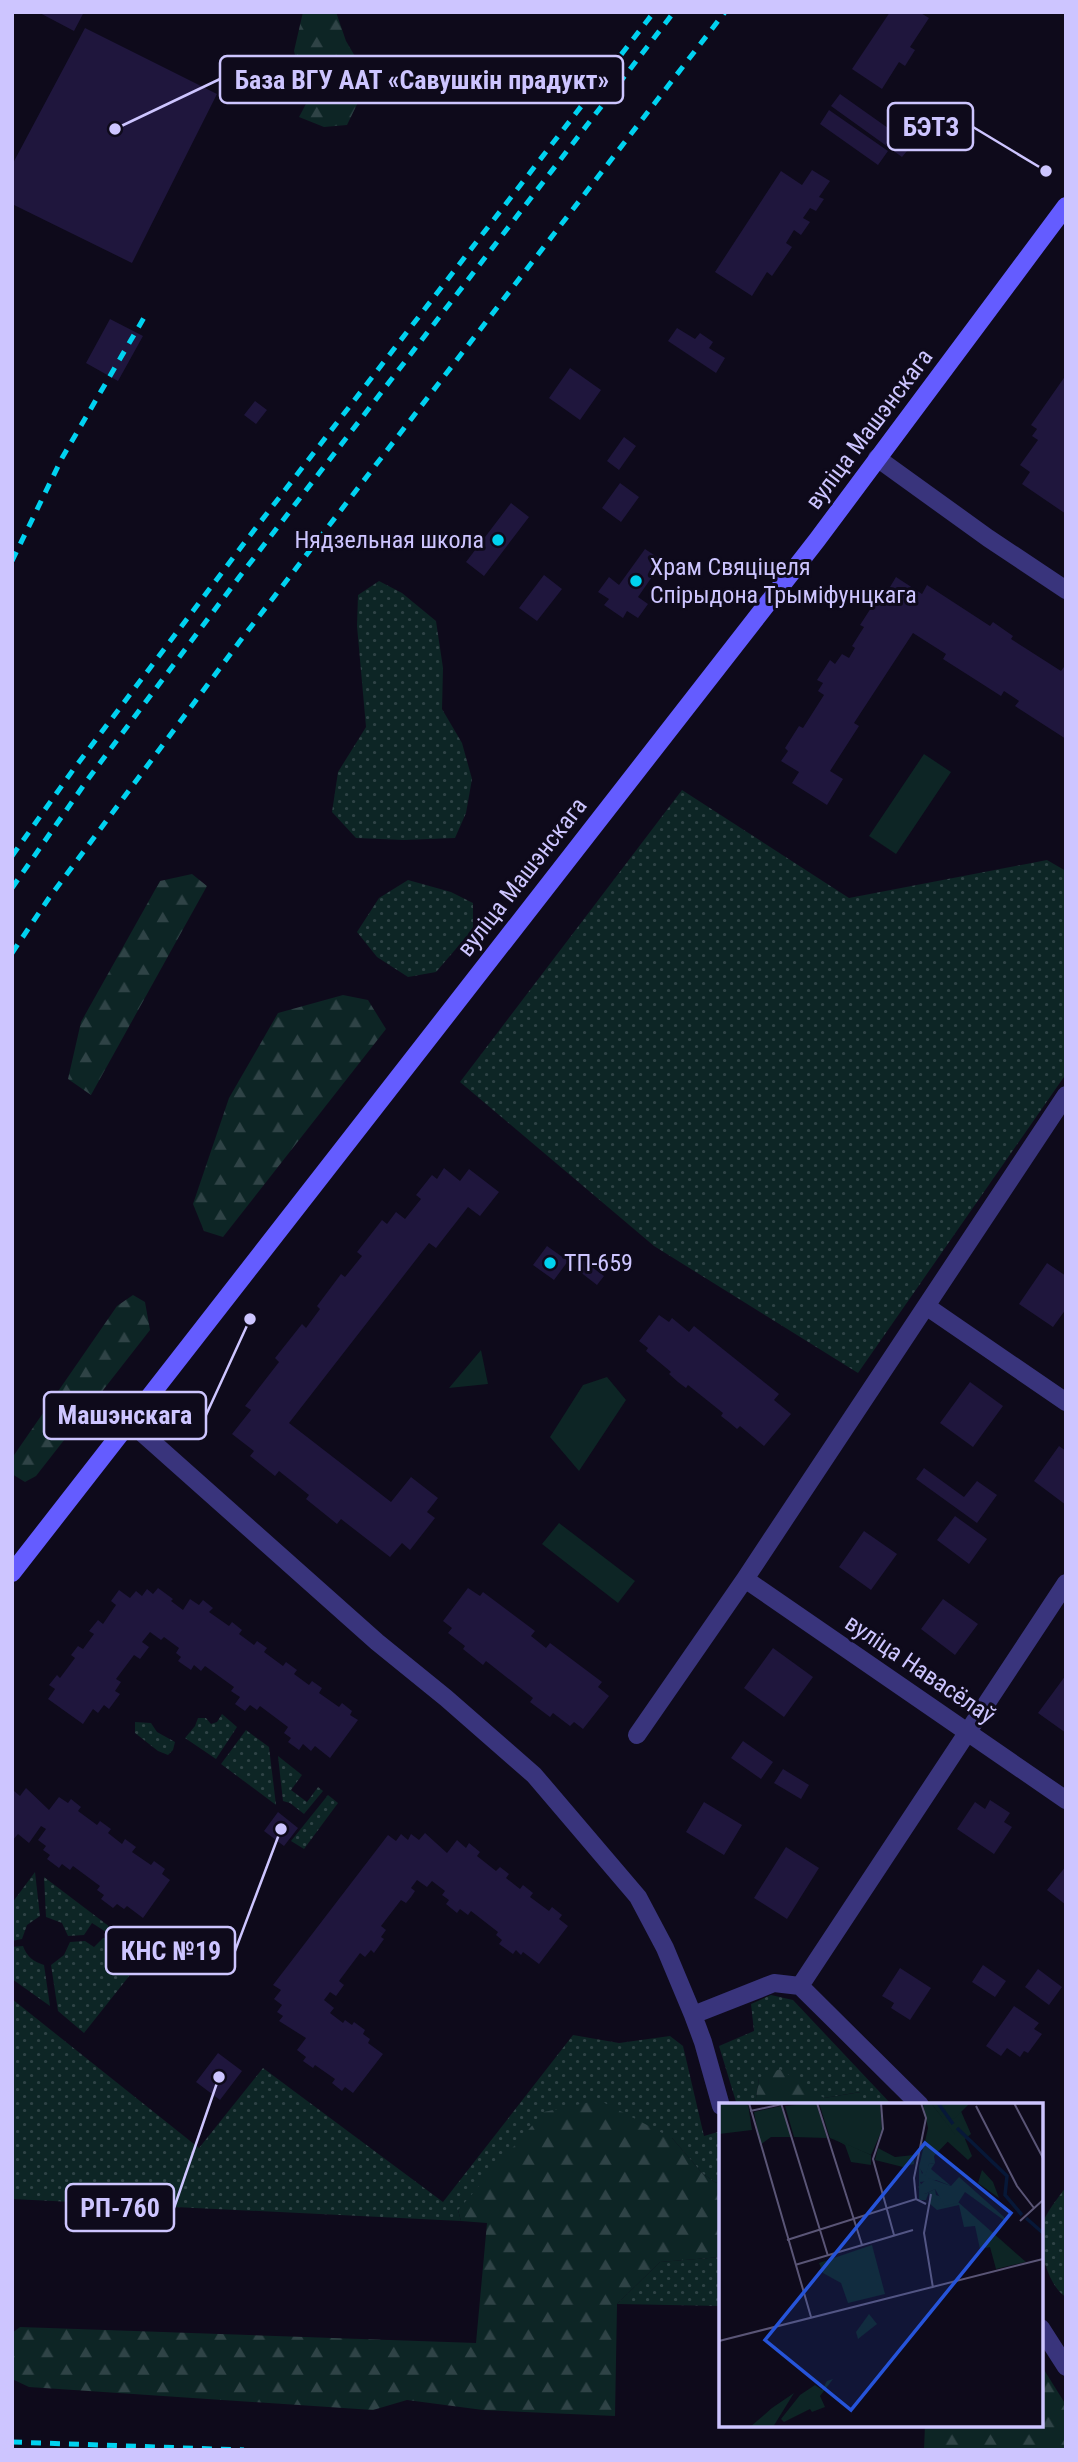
<svg xmlns="http://www.w3.org/2000/svg" width="1078" height="2462" font-family="'Roboto Condensed',sans-serif">
<style>
.grass{fill:url(#grass-dots)}
.forest{fill:url(#forest-firs)}
.park{fill:#0d2525}
.building{fill:#1f163d}
.lines{fill:none;stroke-linecap:round;stroke-linejoin:round}
.minor{stroke:#39347c;stroke-width:18}
.secondary{stroke:#645cff;stroke-width:18}
.rail{stroke:#00d2f0;stroke-width:5;stroke-dasharray:10 9;stroke-linecap:butt}
.poi-dot{fill:#00d2f0;stroke:#0e0a1b;stroke-width:2.5}
.labels{text-anchor:middle;stroke-width:6;stroke-linejoin:round;paint-order:stroke}
.street-label{font-size:24px;fill:#cdc5ff;stroke:#0e0a1b}
.poi-label{font-size:24px;fill:#cdc5ff;stroke:#0e0a1b;text-anchor:start}
.inset-river{fill:none;stroke:#071838;stroke-width:3.5}
.inset-road{fill:none;stroke:#5a5576;stroke-width:2}
.view{fill:#2654da;fill-opacity:0.15;stroke:#2654da;stroke-width:3.5}
.inset-edge{fill:none;stroke:#cdc5ff;stroke-width:3.5}
.leader{fill:none;stroke:#cdc5ff;stroke-width:2.5}
.callout-dot{fill:#cdc5ff;stroke:#0e0a1b;stroke-width:2.5}
.callout{fill:#0e0a1b;stroke:#cdc5ff;stroke-width:2.5}
.callout-label{font-size:26px;text-anchor:middle;font-weight:bold;fill:#cdc5ff}
</style>
<defs>
<pattern id="grass-dots" width="8" height="8" patternUnits="userSpaceOnUse" patternTransform="scale(1.75)"><rect width="8" height="8" fill="#0d2525"/><path d="M2 2h.1M6 6h.1" fill="none" stroke="#2f4346" stroke-width="1.8" stroke-linecap="round"/></pattern>
<pattern id="forest-firs" width="22" height="20" patternUnits="userSpaceOnUse" patternTransform="scale(1.75)"><rect width="22" height="20" fill="#0d2525"/><path d="M5 1l3.5 6h-7zM16 11l3.5 6h-7z" fill="#2f4346"/></pattern>
</defs>
<rect width="100%" height="100%" fill="#0e0a1b"/>
<path class="grass" d="M379,581L402,593L436,621L443,668L442,709L462,743L472,779L466,813L455,838L404,840L356,838L332,812L338,772L366,727L357,626L358,595Z
M682,790L849,898L1047,860L1066,871V1074L858,1373L654,1246L460,1082Z
M408,880L451,892L473,903V929L436,972L408,977L377,957L357,932L379,898Z
M222,1714L237,1727L216,1759L185,1738L195,1726L198,1718H206L211,1724L217,1722Z
M135,1722L151,1723L157,1732L175,1742L173,1750L168,1755L158,1751L135,1733Z
M246,1730L269,1747L276,1805L221,1764Z
M278,1756L302,1775L291,1790L307,1802L318,1787L323,1791L304,1814L290,1803L283,1801Z
M328,1795L338,1803L304,1849L291,1841Z
M35,1872L40,1916L27,1925L22,1939L12,1941V1903Z
M44,1877L110,1927L106,1932L92,1923L84,1935L68,1936L62,1923L46,1917Z
M103,1938H122L145,1956L84,2033L58,2011L51,1965L64,1955L70,1942L85,1941L94,1947Z
M23,1946C27,1957 33,1961 44,1965L50,2006L12,1979V1947Z
M771,1995L793,2000L892,2105H866L860,2092L824,2098L759,2078L755,2105H737L719,2046L754,2031L751,2004Z
M12,1999L199,2148L263,2068L443,2202L573,2035L619,2043L670,2036L683,2046L704,2136L721,2131V2180L716,2183L702,2173L672,2138L458,2210L461,2221L12,2199Z
M1066,2187V2297C1049,2288 1036,2244 1042,2225C1046,2212 1058,2198 1066,2187Z
M721,2257V2306L617,2304L660,2262Z"/>
<path class="forest" d="M303,12H336L346,41L366,75L363,92L347,125L324,127L299,117L307,102L294,51Z
M192,874L207,886L91,1095L68,1079L81,1022L160,881Z
M343,995L368,1000L386,1029L223,1237L204,1231L193,1204L229,1098L278,1013Z
M133,1295L145,1302L150,1330L36,1476L25,1482L12,1474V1458L117,1306Z
M780,2069L824,2098L861,2092L866,2105H755L759,2078Z
M599,2100L672,2138L702,2173L716,2183L721,2180V2257L660,2262L617,2304L615,2416L483,2410L407,2400L373,2410L29,2387L12,2379V2333L20,2327L476,2343L487,2223L461,2221L458,2210L544,2112Z
M1041,2365L1066,2405V2450H924L925,2425H1041Z"/>
<path class="park" d="M924,754L951,772L896,854L869,836Z
M481,1350L488,1384L449,1388Z
M607,1377L626,1400L579,1471L550,1437L583,1385Z
M559,1523L635,1581L618,1603L542,1544Z"/>
<path class="building" d="M38,12H84L74,31Z
M890,12H919L929,18L910,47L915,50L905,66L899,62L882,89L852,69Z
M85,28L217,94L132,263L12,204V165Z
M840,94L912,145L902,157L831,106Z
M829,110L888,151L878,165L820,124Z
M812,170L830,181L819,197L824,199L816,211L810,208L803,218L810,222L801,235L794,230L786,243L792,247L772,276L767,272L752,296L715,272L781,171L802,185Z
M110,319L143,336L118,381L86,363Z
M677,328L695,339L700,333L713,342L709,348L725,358L716,373L668,341Z
M570,368L601,390L580,420L549,398Z
M1066,375V514L1022,484L1030,472L1020,465L1038,440L1032,436L1037,429L1031,425Z
M255,401L267,410L256,424L244,415Z
M624,437L636,446L619,470L607,461Z
M620,483L639,497L621,522L602,508Z
M511,503L529,517L484,576L466,562Z
M645,549L663,561L638,597L648,604L638,618L627,611L623,618L604,605L609,599L598,592L609,577L619,585Z
M544,575L562,589L537,621L519,608Z
M896,577L922,594L927,585L990,626L993,622L1013,636L1011,639L1061,671L1064,667L1066,668V739L1015,706L1019,701L1004,691L1001,696L976,680L943,659L946,654L913,633L854,723L859,726L830,771L843,779L827,805L792,783L799,772L781,761L788,751L785,748L799,726L803,728L824,695L818,691L823,683L817,680L830,660L835,664L842,654L849,658L855,648L852,646L864,627L860,625L880,594L884,597Z
M444,1168L460,1181L469,1169L499,1192L480,1216L468,1207L436,1248L429,1243L289,1423L391,1502L411,1477L438,1498L427,1512L435,1518L410,1550L402,1543L390,1557L341,1519L337,1524L306,1499L309,1495L279,1471L275,1476L250,1456L254,1451L232,1434L251,1410L245,1406L279,1362L275,1358L302,1324L306,1328L320,1309L317,1306L341,1274L345,1277L362,1256L357,1252L382,1220L387,1224L396,1212L405,1219L421,1199L416,1195L432,1175L437,1179Z
M547,1246L568,1261L554,1280L533,1265Z
M581,1259L604,1276L597,1285L575,1268Z
M1047,1263L1066,1276V1309L1053,1327L1019,1304Z
M659,1315L669,1322L672,1318L689,1332L694,1326L779,1394L774,1400L791,1414L764,1446L740,1426L737,1429L730,1423L721,1416L723,1413L688,1385L686,1388L678,1382L669,1374L671,1372L646,1351L648,1348L639,1341Z
M970,1382L1003,1406L973,1447L940,1423Z
M1059,1446L1066,1451V1505L1034,1481Z
M924,1468L964,1497L977,1481L997,1495L977,1523L916,1479Z
M955,1516L987,1539L969,1564L937,1540Z
M864,1531L897,1554L871,1590L839,1567Z
M158,1588L173,1599L171,1601L183,1610L190,1599L199,1605L203,1600L213,1608L209,1612L229,1626L232,1622L242,1630L239,1634L254,1645L257,1641L267,1648L264,1652L283,1666L286,1662L297,1670L294,1674L309,1685L312,1681L322,1688L319,1693L339,1707L342,1703L352,1711L350,1715L358,1720L330,1758L315,1746L311,1751L303,1744L299,1750L288,1742L291,1738L284,1733L288,1727L260,1706L257,1710L250,1705L245,1711L235,1704L240,1697L231,1691L234,1687L205,1666L201,1671L194,1665L191,1670L178,1661L181,1657L176,1653L179,1648L164,1637L161,1640L150,1632L142,1642L149,1647L140,1659L134,1655L116,1679L121,1682L115,1691L120,1694L109,1709L104,1705L98,1713L93,1709L83,1724L48,1699L55,1689L49,1685L57,1675L60,1678L75,1658L71,1655L78,1646L83,1649L94,1634L89,1631L98,1620L103,1624L116,1605L111,1601L119,1590L130,1598L136,1591L142,1596L147,1589L153,1594Z
M468,1588L480,1596L483,1592L535,1631L531,1636L546,1648L550,1643L602,1682L598,1687L609,1696L583,1729L574,1722L570,1726L553,1713L550,1717L530,1702L533,1698L486,1661L483,1665L463,1649L465,1646L448,1633L452,1628L443,1621Z
M943,1599L978,1624L955,1655L921,1629Z
M773,1648L813,1677L784,1717L744,1688Z
M1066,1675V1733L1038,1713Z
M743,1741L773,1762L761,1779L731,1758Z
M783,1769L809,1785L801,1799L774,1783Z
M26,1788L49,1810L59,1797L68,1803L71,1799L81,1807L78,1811L97,1825L100,1821L111,1829L108,1833L122,1844L125,1839L136,1847L132,1852L151,1865L154,1861L165,1869L162,1874L170,1880L143,1918L127,1906L124,1909L117,1904L113,1908L101,1899L104,1895L97,1890L100,1886L73,1866L70,1870L62,1864L59,1868L47,1859L50,1855L43,1850L46,1846L38,1840L46,1829L41,1826L29,1843L18,1834L12,1841V1794L14,1791L20,1796Z
M990,1800L1010,1813L1004,1822L1012,1827L994,1854L957,1829L975,1802L985,1809Z
M704,1802L742,1825L724,1855L686,1832Z
M278,1812L298,1828L284,1846L264,1831Z
M425,1833L447,1853L457,1840L466,1848L469,1843L480,1852L477,1856L496,1871L500,1867L509,1874L506,1878L520,1889L523,1885L533,1893L530,1897L549,1911L552,1907L562,1915L559,1919L568,1926L539,1964L523,1952L521,1955L516,1950L513,1954L499,1944L502,1940L496,1935L498,1932L471,1911L468,1915L460,1909L457,1913L446,1904L449,1900L442,1895L445,1891L432,1881L427,1887L417,1880L411,1888L415,1891L411,1897L406,1903L401,1900L381,1926L386,1930L381,1937L384,1939L374,1953L371,1950L365,1957L360,1953L339,1981L344,1985L336,1996L330,1992L324,2000L334,2008L330,2013L343,2023L345,2020L352,2025L354,2022L365,2030L363,2034L370,2039L368,2043L383,2054L353,2093L345,2087L342,2091L332,2083L335,2079L315,2065L313,2068L303,2061L306,2057L297,2050L306,2038L279,2021L283,2016L277,2012L282,2005L274,1999L281,1990L273,1985L388,1835L396,1841L401,1834L408,1840L411,1834L419,1840Z
M786,1847L819,1868L787,1919L754,1898Z
M1066,1866V1905L1047,1890Z
M983,1965L1006,1981L995,1997L972,1982Z
M900,1968L931,1988L910,2020L891,2008L894,2003L882,1996Z
M1038,1969L1062,1987L1049,2005L1025,1987Z
M1014,2006L1039,2023L1034,2029L1042,2034L1028,2053L1024,2051L1020,2057L1007,2048L1001,2056L986,2046Z
M218,2053L242,2071L220,2100L196,2082Z"/>
<g class="lines">
<path class="minor" d="M877,458L988,538L1066,590
M926,1306L1066,1402
M131,1423L377,1642L446,1698L534,1775L638,1897L665,1948L693,2015L703,2042L721,2106
M745,1579L1066,1800
M637,1735L745,1579L1066,1095
M800,1986L1066,1583
M693,2015L774,1983L800,1986L920,2105
M1041,2328L1066,2367"/>
<path class="secondary" d="M12,1573L817,540L1066,206"/>
<path class="rail" d="M12,561L62,458L145,316
M12,856L73,770L248,538L654,12
M12,888L88,779L240,576L674,12
M12,953L49,898L240,641L725,12
M12,2442L244,2450"/>
</g>
<g class="poi-dot">
<circle cx="498" cy="540" r="7"/>
<circle cx="636" cy="581" r="7"/>
<circle cx="550" cy="1263" r="7"/>
</g>
<g class="labels">
<g class="street-label">
<text transform="translate(869 429) rotate(-53)" y="8">вуліца Машэнскага</text>
<text transform="translate(522 877) rotate(-52)" y="8">вуліца Машэнскага</text>
<text transform="translate(920 1669) rotate(34)" y="8">вуліца Навасёлаў</text>
</g>
<g class="poi-label">
<text x="484" y="548" text-anchor="end">Нядзельная школа</text>
<text x="650" y="575">Храм Свяціцеля<tspan x="650" dy="28">Спірыдона Трыміфунцкага</tspan></text>
<text x="564" y="1271">ТП-659</text>
</g>
</g>
<g transform="translate(719 2103)">
<rect width="324" height="324" fill="#0e0a1b"/>
<path d="M0,0L29,1L33,27L0,31ZM97,0L108,35L75,34L66,3ZM100,0H161L163,27L152,52L111,35ZM212,0H251L241,6L252,31L246,36L253,53L249,57L228,38L235,31ZM62,3L73,34H52L41,42L35,9ZM159,45L176,54L195,52V61L184,64L156,57ZM200,60L203,71L210,61L216,60L212,66L232,83L217,77L201,79L206,91L216,86L217,92L239,99L307,159L277,166L271,144L261,146L256,123L245,124L240,102L218,107L211,101L210,89L207,97H200ZM153,142L166,191L129,200L122,180L104,170L100,160ZM150,211L158,221L139,236L137,229ZM75,290L54,324H31L53,305Z" fill="#0d2525"/>
<path d="M204,0H212L236,31L215,53L216,60L210,61L206,73L200,64L209,25ZM224,0H251L235,16L229,14ZM114,35L152,52V62L132,59L126,42ZM263,67L274,79L280,95L259,80ZM240,74L285,114L286,118L246,89L239,100L226,103L216,86L206,91L199,84L209,75L232,83ZM114,276L101,293L106,304L93,309L91,306L65,319L62,316L81,292L96,282L103,287L108,278Z" fill="#0d2525"/>
<path class="inset-river" d="M219,0L234,21M238,25L288,73L286,92L303,112M307,115L324,130"/>
<path class="inset-road" d="M30,0L92,214M62,0L109,153M98,0L143,142M162,0L164,26L154,56L175,132M295,0L324,55M257,3L298,83L315,105M31,8L68,0M212,91L205,130L214,185M197,96L195,75L207,15L202,0M301,118L324,97M68,137L197,96L207,101M76,162L194,127M0,238L324,156"/>
<path class="view" d="M206,40L292,110L132,307L46,237Z"/>
<rect width="324" height="324" class="inset-edge"/>
</g>
<path class="leader" d="M115 129L220 79M1046 171L973 127M250 1319L206 1415M281 1829L235 1951M219 2077L174 2208"/>
<g class="callout-dot">
<circle cx="115" cy="129" r="7"/>
<circle cx="1046" cy="171" r="7"/>
<circle cx="250" cy="1319" r="7"/>
<circle cx="281" cy="1829" r="7"/>
<circle cx="219" cy="2077" r="7"/>
</g>
<g class="callout">
<rect x="220" y="56" width="403" height="47" rx="7"/>
<rect x="888" y="103" width="85" height="47" rx="7"/>
<rect x="44" y="1392" width="162" height="47" rx="7"/>
<rect x="106" y="1927" width="129" height="47" rx="7"/>
<rect x="66" y="2184" width="108" height="47" rx="7"/>
</g>
<g class="callout-label">
<text x="422" y="89">База ВГУ ААТ «Савушкін прадукт»</text>
<text x="931" y="136">БЭТЗ</text>
<text x="125" y="1424">Машэнскага</text>
<text x="171" y="1960">КНС №19</text>
<text x="120" y="2217">РП-760</text>
</g>
<rect width="1078" height="2462" fill="none" stroke="#cdc5ff" stroke-width="28"/>
</svg>
